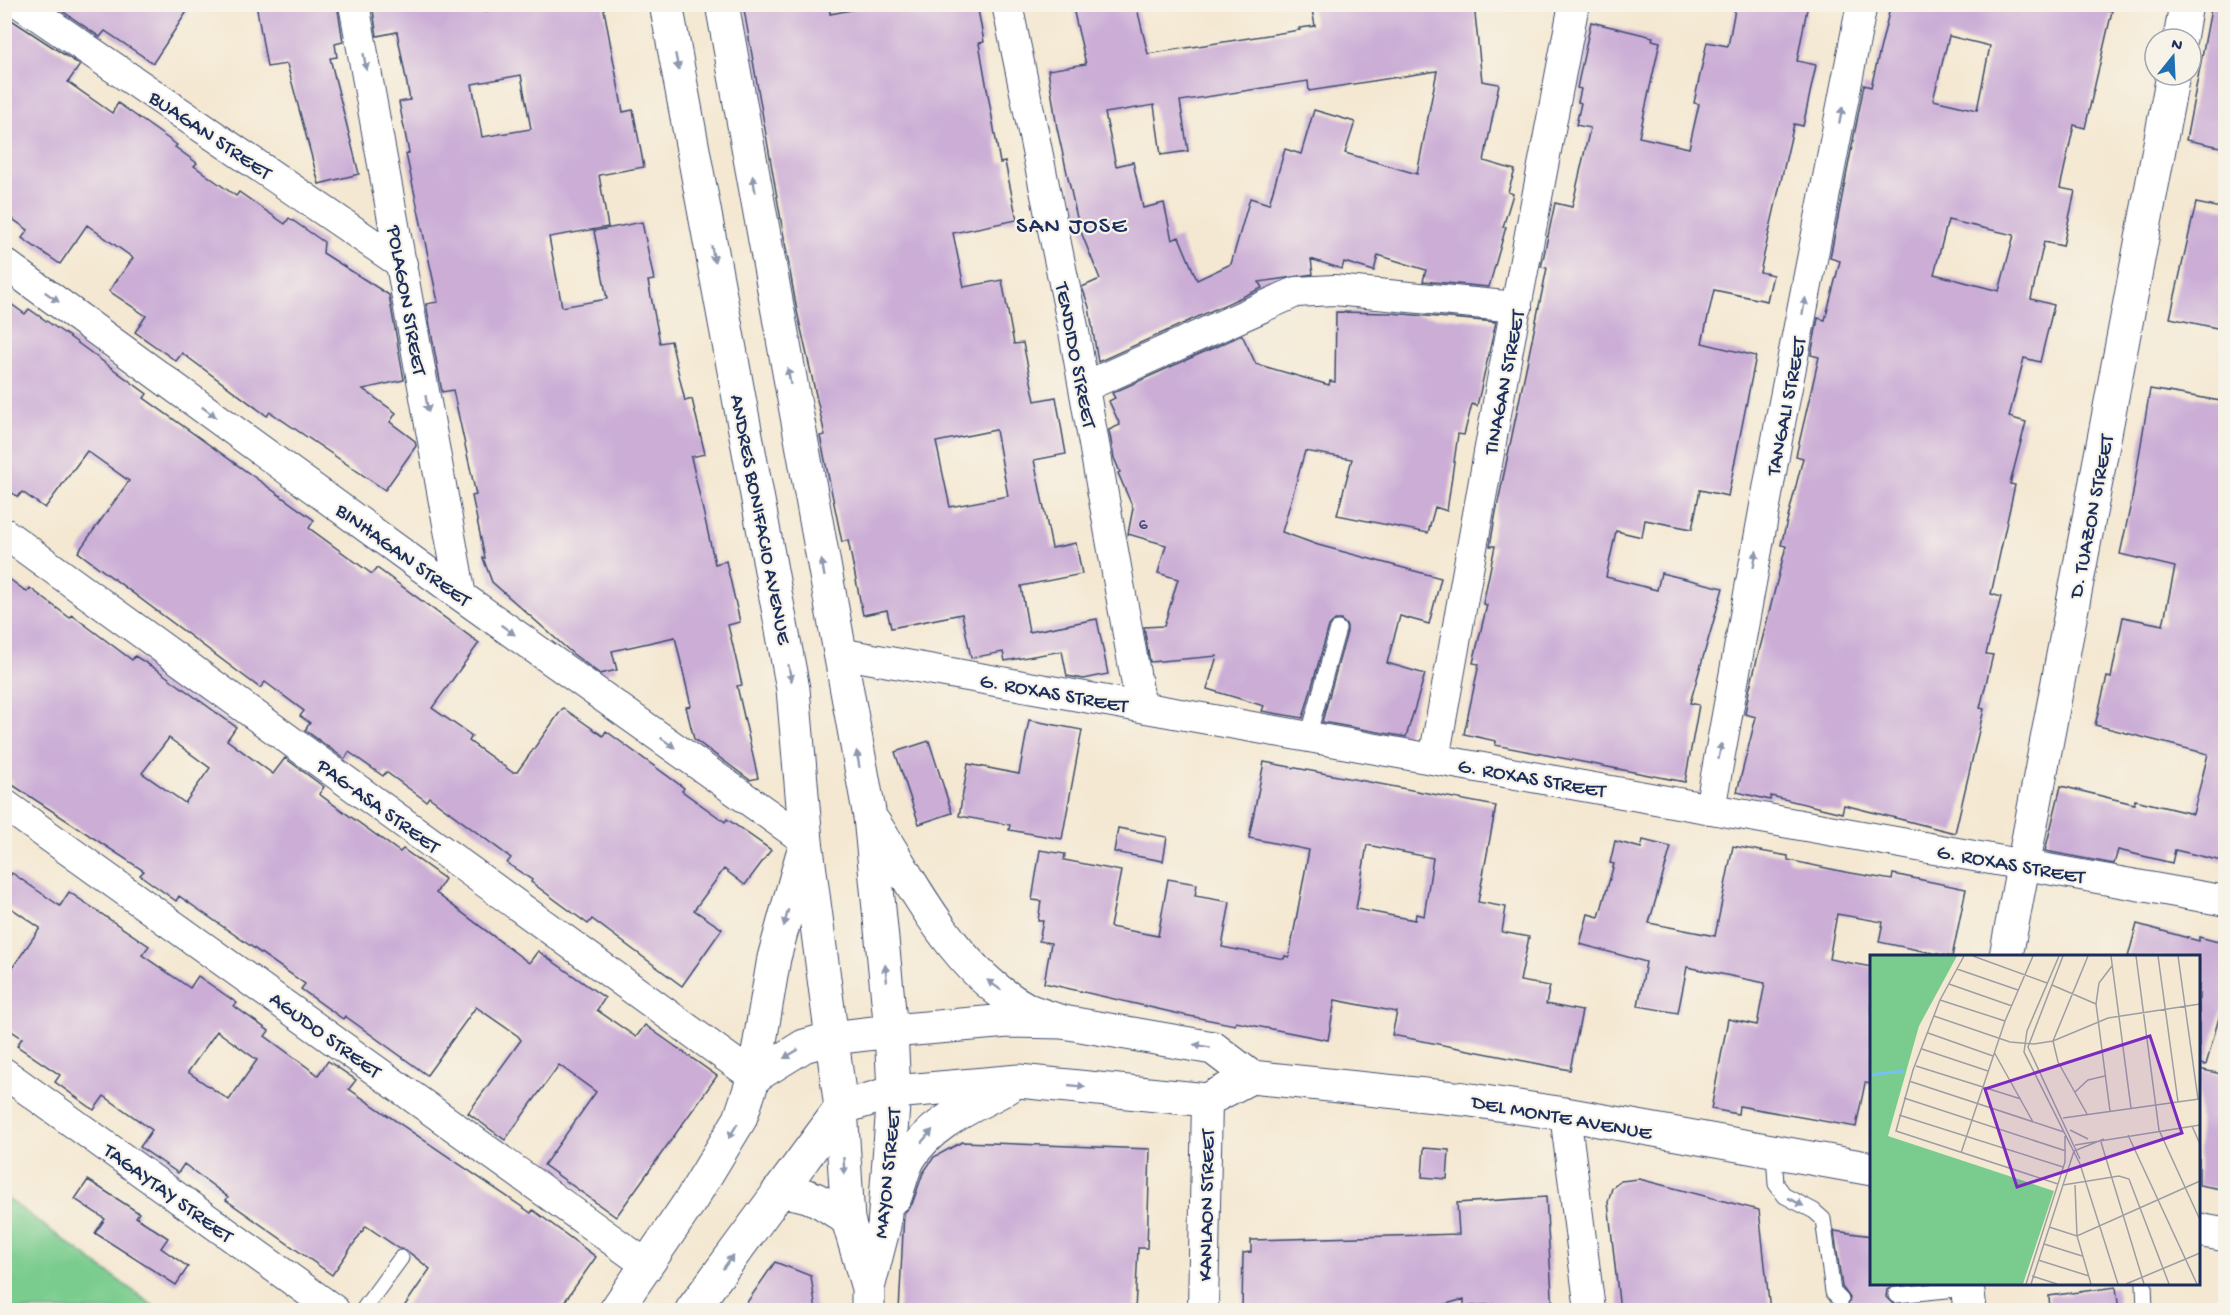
<svg xmlns="http://www.w3.org/2000/svg" width="2230" height="1315" font-family="'Gochi Hand',sans-serif">
<style>
.green{fill:#7acc8e;stroke:#4a7e76;stroke-width:1.5}
.building{fill:#cbadd6;fill-rule:evenodd}
.lines{fill:none;stroke-linecap:round;stroke-linejoin:round}
.service-casing{stroke:#3c4b6f;stroke-width:17}
.minor-casing{stroke:#3c4b6f;stroke-width:32}
.tertiary-casing{stroke:#3c4b6f;stroke-width:35}
.secondary-casing{stroke:#3c4b6f;stroke-width:35}
.primary-casing{stroke:#3c4b6f;stroke-width:35}
.service{stroke:#fff;stroke-width:15}
.minor{stroke:#fff;stroke-width:30}
.tertiary{stroke:#fff;stroke-width:33}
.secondary{stroke:#fff;stroke-width:33}
.primary{stroke:#fff;stroke-width:33}
.oneway{fill:#8d97ae}
.labels{text-anchor:middle;stroke-width:4.5;stroke-linejoin:round;paint-order:stroke}
.number-label{font-size:18px;fill:#474e7c}
.street-label{font-size:21px;fill:#1b2f5e;stroke:#f7f3e8}
.quarter-label{font-size:24px;letter-spacing:1.5px;fill:#1b2f5e;stroke:#f7f3e8}
.inset-river{fill:none;stroke:#76c1ef;stroke-width:3}
.inset-road{fill:none;stroke:#9d9ea4;stroke-width:1.5}
.view{fill:#7b2cbf;fill-opacity:0.15;stroke:#7b2cbf;stroke-width:3}
.inset-edge{fill:none;stroke:#1b2f5e;stroke-width:3}
</style>
<rect width="100%" height="100%" fill="#f7f3e8"/>
<filter id="ink" filterUnits="userSpaceOnUse"><feTurbulence type="fractalNoise" baseFrequency=".0167" numOctaves="2"/><feDisplacementMap in="SourceGraphic" scale="12" xChannelSelector="R" yChannelSelector="G"/><feConvolveMatrix kernelMatrix="1 2 1 2 8 2 1 2 1" color-interpolation-filters="sRGB"/></filter>
<filter id="wash" filterUnits="userSpaceOnUse"><feTurbulence type="fractalNoise" baseFrequency=".008" numOctaves="4" result="noise"/><feDisplacementMap in="SourceGraphic" scale="24" xChannelSelector="R" yChannelSelector="G"/><feGaussianBlur stdDeviation="1.35" result="paint"/><feColorMatrix in="noise" values="0 0 0 0 0 0 0 0 0 0 0 0 0 0 0 0 0 1.4 0 .05"/><feComposite in="paint" operator="in"/></filter>
<g filter="url(#wash)">
<rect width="100%" height="100%" fill="#f4e8d2"/>
<path class="green" d="M4,1197H5L159,1310H5Z"/>
<g id="blocks">
<path class="building" d="M65,4H192L153,63L105,31L100,37L61,10Z
M256,4H337L343,42L335,44L337,57L330,58L359,174L319,184L287,64L267,67Z
M372,4H484L485,11L522,4H603L623,112L633,110L644,167L599,175L608,227L549,237L562,307L607,299L594,231L642,222L654,280L648,281L660,343L671,341L685,401L692,399L705,454L691,457L715,564L726,561L740,622L728,625L742,685L737,686L758,778L750,780L694,739L686,707L691,706L675,637L612,651L617,670L600,674L573,654L492,582L483,558H485L472,496L476,495L453,390L442,392L426,304L438,302L406,154L409,153L399,102L410,100L397,32L377,36ZM521,75L531,129L482,137L472,84Z
M743,4H829L830,14L882,4H977L984,42L979,43L1000,163L1005,162L1017,220L953,233L964,287L1002,280L1014,344L1023,343L1035,401L1056,397L1066,454L1034,460L1052,548L1076,543L1082,574L1021,586L1029,632L1097,619L1108,674L1084,679L1067,676L1062,651L1005,661L1003,652L971,658L962,614L891,628L887,610L863,615L848,540L842,542L820,436L825,435L797,311ZM996,430L1008,496L950,507L936,442Z
M1072,4H1136L1148,54L1300,30L1299,28L1315,26L1311,4H1474L1482,81L1499,84L1484,161L1515,170L1508,192L1513,194L1503,227H1506L1489,287L1423,281L1426,270L1378,255L1374,271L1344,262L1342,269L1311,259L1313,274L1259,282L1262,288L1098,362L1089,307L1082,287L1100,279L1079,227L1057,128L1048,70L1086,64ZM1437,71L1417,174L1345,153L1355,122L1314,110L1301,154L1285,149L1269,204L1250,198L1231,264L1197,280L1179,237L1172,240L1164,203L1143,208L1133,162L1116,166L1105,113L1154,105L1161,155L1188,151L1180,101L1308,81L1309,91Z
M1736,4H1808L1797,61L1816,65L1803,126L1794,124L1760,272L1773,275L1767,301L1714,290L1702,343L1756,356L1728,496L1700,490L1692,529L1645,520L1642,537L1616,531L1606,577L1657,590L1661,573L1723,588L1690,703L1699,705L1685,782L1495,745L1496,741L1464,734L1479,664L1473,663L1487,605L1483,604L1495,546H1490L1496,512L1547,268L1541,267L1544,255L1555,203L1572,207L1590,128L1576,125L1581,103L1578,102L1581,89L1577,88L1591,22L1653,37L1652,40L1660,42L1639,137L1689,148L1699,104L1694,103L1707,42L1728,46Z
M1891,4H2085L2112,11L2085,128L2074,125L2060,188L2075,191L2063,246L2044,242L2031,299L2054,305L2040,362L2024,358L2009,417L2026,422L2010,484L2015,485L1991,594L2001,597L1986,654L1993,655L1980,708L1984,709L1955,833L1844,805L1842,813L1771,796L1770,800L1737,792L1756,717L1745,714L1749,691L1786,546L1781,545L1803,458L1796,456L1819,357L1811,355L1818,318L1825,320L1840,261L1830,258L1864,85L1871,87ZM1949,36L1990,46L1977,110L1933,100ZM1948,220L2014,235L1999,291L1934,274Z
M2212,4H2226V148L2186,140Z
M4,15L80,65L68,82L112,113L118,103L177,145L175,147L197,163L194,166L236,196L239,192L285,224L289,218L324,242L323,253L389,295L404,380L363,389L396,413L390,422L415,441L416,446L385,490L270,412L267,416L182,353L176,361L135,332L146,316L109,291L133,258L87,225L60,264L22,238L28,230L4,213Z
M2196,203L2226,209V330L2170,318Z
M4,299L25,314L29,309L71,338L147,394L144,398L314,520L309,528L372,574L377,568L479,643L432,708L472,736L469,741L512,772H517L563,708L603,736L606,731L684,788L682,791L725,822L727,819L771,850L745,885L724,869L694,910L722,929L682,986L592,919L588,924L531,882L532,880L507,863L511,858L429,797L426,801L386,772L383,776L349,752L345,759L305,730L310,723L300,716L304,711L265,682L260,688L78,552L129,481L87,451L45,508L22,492L18,497L4,487Z
M1336,312L1391,313L1496,322L1477,406L1472,404L1464,435L1458,434L1447,511L1435,507L1428,533L1337,515L1352,459L1305,451L1282,532L1318,545L1441,578L1429,624L1400,616L1387,663L1425,674L1406,737L1322,722L1347,632V626L1341,620H1335L1329,626L1303,718L1262,711L1264,706L1207,689L1217,656L1150,662L1144,627L1164,626L1178,579L1158,573L1166,545L1128,534L1133,508L1118,473L1120,472L1114,458L1109,430L1120,425L1109,401L1115,398L1112,393L1242,335L1256,364L1329,385L1330,381L1335,382Z
M2150,389L2226,402V504L2221,528L2226,529V558L2219,587L2226,589V862L2175,850L2172,863L2118,850L2114,864L2045,851L2061,786L2134,804L2135,800L2193,814L2208,754L2095,725L2107,677L2111,678L2123,617L2163,625L2175,567L2120,554L2132,499Z
M4,575L27,592L30,588L70,618L72,615L132,660L135,656L159,671L236,727L227,740L273,774L285,758L324,787L319,794L400,852L403,849L445,879L436,893L529,963L538,951L605,998L597,1010L636,1037L645,1025L717,1076L616,1217L544,1165L596,1092L559,1065L505,1140L468,1113L521,1040L518,1036L476,1007L427,1075L345,1016L343,1019L301,989L305,984L179,896L176,901L140,875L144,871L11,784L13,781L4,775ZM169,738L210,768L185,803L142,773Z
M1029,720L1082,730L1062,839L1009,830L1010,825L959,816L968,764L1019,774Z
M929,741L952,813L919,824L895,752Z
M1264,762L1496,806L1478,902L1506,907L1502,932L1529,937L1520,981L1550,986L1546,1004L1582,1011L1570,1070L1392,1035L1397,1012L1335,1000L1328,1040L1236,1022L1235,1025L1184,1015L1044,983L1051,943L1039,941L1043,921H1038L1041,901L1032,900L1040,850L1065,854L1064,860L1121,871L1110,927L1158,936L1168,879L1197,884L1195,896L1230,902L1222,947L1284,959L1285,956L1289,957L1309,850L1249,838ZM1367,845L1433,858L1424,916L1416,914L1415,920L1356,909Z
M1118,828L1167,837L1163,861L1114,852Z
M1643,840L1671,847L1649,923L1715,936L1733,846L1788,856V860L1845,872L1892,880L1893,874L1966,889L1952,957L1879,942L1883,922L1837,914L1829,959L1872,967V1084L1865,1083L1856,1127L1739,1106L1738,1114L1711,1109L1728,1019L1757,1025L1765,983L1687,967L1678,1013L1638,1006L1646,962L1580,944L1588,914L1599,917L1614,864L1610,863L1615,841L1641,848Z
M12,873L60,906L69,892L149,946L142,955L190,988L198,976L237,1003L234,1006L269,1031L265,1036L318,1075L328,1061L356,1080L349,1089L531,1213L533,1210L596,1257L558,1311H401L430,1269L406,1250L400,1249L366,1226L332,1275L226,1200L228,1197L184,1164L178,1173L140,1147L152,1130L104,1096L94,1110L55,1082L60,1075L17,1046L22,1038L4,1026V961L13,967L40,928L4,903V885ZM217,1031L257,1060L229,1100L188,1072Z
M2137,924L2199,941V937L2226,944V992L2206,1065L2199,1064V957H2128Z
M2199,1069L2226,1075V1190L2199,1185Z
M962,1142L1150,1149L1147,1248H1138L1135,1311H899L904,1213L912,1204L923,1173L934,1157Z
M1424,1148L1449,1150L1447,1179L1422,1177Z
M1639,1179L1759,1210L1770,1311H1620L1608,1202L1612,1188L1621,1181Z
M88,1180L139,1213L136,1217L168,1238L161,1248L188,1267L176,1285L95,1233L105,1219L75,1199Z
M1546,1197L1553,1311H1503L1502,1304L1464,1306V1299L1421,1311H1242L1243,1253L1251,1252V1240L1459,1234L1457,1203Z
M1834,1231L1872,1236V1284H1895L1887,1290L1886,1297L1897,1308L1843,1311L1848,1306L1850,1298L1842,1287Z
M775,1262L811,1276L816,1311H741Z
M2116,1287L2119,1311H2050L2049,1296Z"/>
</g>
</g>
<g filter="url(#ink)">
<use href="#blocks" fill-opacity="0" stroke="#3c4b6f" stroke-width="1.5"/>
<g class="lines">
<defs>
<path id="service" d="M1308,737L1338,629
M1774,1154L1776,1184L1785,1196L1814,1211L1823,1219L1833,1292L1841,1300
M2144,1284L2145,1310
M1896,1295L1967,1288
M363,1310L401,1258"/>
<path id="minor" d="M21,4L402,264
M354,4L461,596
M1007,4L1074,332L1141,707
M4,263L461,596L806,841
M1084,387L1296,292L1334,290L1517,307
M4,533L754,1077
M839,653L2226,901
M1434,759L1503,375L1574,4
M4,804L647,1265
M1710,809L1780,423L1862,4
M4,1073L334,1310
M1565,1114L1590,1310
M1203,1310L1207,1100"/>
<path id="tertiary" d="M2180,39L2186,4
M2006,956L2173,75
M1967,1284L1970,1310"/>
<path id="secondary" d="M891,1031L1008,1021L1063,1022L1213,1048L1251,1077L1464,1099L1565,1114L1872,1169
M841,1108L848,1220L868,1288
M895,1197C900,1184 903,1168 910,1157C933,1121 972,1107 1008,1087
M2198,1230L2226,1235
M868,1310V1288L884,1226L894,1092L1019,1081L1207,1100L1251,1077"/>
<path id="primary" d="M666,4L793,689L806,841L841,1108
M874,823C917,890 955,971 1028,1010C1039,1015 1052,1018 1063,1022
M754,1077L804,1046L832,1038L891,1031
M778,1192C808,1191 825,1203 848,1220
M616,1310L691,1200L740,1119L754,1077L774,958L802,856
M692,1310L841,1108L894,1092L891,1031L870,817L722,4"/>
</defs>
<use href="#service" class="service-casing"/>
<use href="#minor" class="minor-casing"/>
<use href="#tertiary" class="tertiary-casing"/>
<use href="#secondary" class="secondary-casing"/>
<use href="#primary" class="primary-casing"/>
<use href="#service" class="service"/>
<use href="#minor" class="minor"/>
<use href="#tertiary" class="tertiary"/>
<use href="#secondary" class="secondary"/>
<use href="#primary" class="primary"/>
</g>
<defs><path id="oneway-solid" d="M-6-.8H1V-3.2L6.5 0L1 3.2V.8H-6Z" transform="scale(1.5)"/></defs>
<g class="oneway">
<use href="#oneway-solid" transform="translate(365 62) rotate(80)"/>
<use href="#oneway-solid" transform="translate(677 62) rotate(79)"/>
<use href="#oneway-solid" transform="translate(1841 115) rotate(-79)"/>
<use href="#oneway-solid" transform="translate(754 184) rotate(-100)"/>
<use href="#oneway-solid" transform="translate(713 254) rotate(79)"/>
<use href="#oneway-solid" transform="translate(52 297) rotate(36)"/>
<use href="#oneway-solid" transform="translate(1804 306) rotate(-79)"/>
<use href="#oneway-solid" transform="translate(789 376) rotate(-100)"/>
<use href="#oneway-solid" transform="translate(427 404) rotate(80)"/>
<use href="#oneway-solid" transform="translate(209 412) rotate(36)"/>
<use href="#oneway-solid" transform="translate(1755 559) rotate(-80)"/>
<use href="#oneway-solid" transform="translate(823 568) rotate(-100)"/>
<use href="#oneway-solid" transform="translate(508 630) rotate(35)"/>
<use href="#oneway-solid" transform="translate(790 673) rotate(79)"/>
<use href="#oneway-solid" transform="translate(668 743) rotate(35)"/>
<use href="#oneway-solid" transform="translate(1720 751) rotate(-80)"/>
<use href="#oneway-solid" transform="translate(858 759) rotate(-100)"/>
<use href="#oneway-solid" transform="translate(786 918) rotate(105)"/>
<use href="#oneway-solid" transform="translate(886 973) rotate(-96)"/>
<use href="#oneway-solid" transform="translate(994 985) rotate(-144)"/>
<use href="#oneway-solid" transform="translate(1202 1046) rotate(-170)"/>
<use href="#oneway-solid" transform="translate(791 1054) rotate(149)"/>
<use href="#oneway-solid" transform="translate(1077 1086) rotate(6)"/>
<use href="#oneway-solid" transform="translate(733 1131) rotate(121)"/>
<use href="#oneway-solid" transform="translate(927 1136) rotate(-49)"/>
<use href="#oneway-solid" transform="translate(844 1166) rotate(86)"/>
<use href="#oneway-solid" transform="translate(1796 1202) rotate(27)"/>
<use href="#oneway-solid" transform="translate(728 1262) rotate(-54)"/>
</g>
</g>
<g class="labels">
<g class="number-label">
<text x="1143" y="529">6</text>
</g>
<g class="street-label">
<text transform="translate(211 134) rotate(34)" y="7">BUAGAN STREET</text>
<text transform="translate(408 300) rotate(80)" y="7">POLAGON STREET</text>
<text transform="translate(1077 355) rotate(79)" y="7">TENDIDO STREET</text>
<text transform="translate(1503 382) rotate(-79)" y="7">TINAGAN STREET</text>
<text transform="translate(1785 406) rotate(-79)" y="7">TANGALI STREET</text>
<text transform="translate(2090 516) rotate(-79)" y="7">D. TUAZON STREET</text>
<text transform="translate(762 519) rotate(79)" y="7">ANDRES BONIFACIO AVENUE</text>
<text transform="translate(404 554) rotate(36)" y="7">BINHAGAN STREET</text>
<text transform="translate(1054 692) rotate(10)" y="7">G. ROXAS STREET</text>
<text transform="translate(1532 777) rotate(10)" y="7">G. ROXAS STREET</text>
<text transform="translate(379 805) rotate(36)" y="7">PAG-ASA STREET</text>
<text transform="translate(2011 863) rotate(10)" y="7">G. ROXAS STREET</text>
<text transform="translate(326 1034) rotate(36)" y="7">AGUDO STREET</text>
<text transform="translate(1562 1116) rotate(10)" y="7">DEL MONTE AVENUE</text>
<text transform="translate(886 1173) rotate(-84)" y="7">MAYON STREET</text>
<text transform="translate(169 1192) rotate(36)" y="7">TAGAYTAY STREET</text>
<text transform="translate(1205 1205) rotate(-89)" y="7">KANLAON STREET</text>
</g>
<g class="quarter-label">
<text x="1072" y="232">SAN JOSE</text>
</g>
</g>
<g transform="translate(1870 955)">
<rect width="330" height="330" fill="#f4e8d2"/>
<path d="M0,1H87L49,71L18,181L184,236L153,329H0Z" fill="#7acc8e"/>
<path class="inset-river" d="M0,120L33,116"/>
<path class="inset-road" d="M94,1L70,45L43,115L26,176L188,229M103,1L177,28M189,1L157,76L154,97L210,209L248,329M193,1L158,92L210,204M241,1L261,153M266,1L289,175L330,265M288,1L308,147M308,1L328,144M87,14L148,35M79,29L142,51M182,30L226,49M70,45L135,66M64,61L140,87L164,89L183,86L238,63L330,49M58,78L123,101M52,94L118,116M124,97L163,167M46,111L151,144M39,126L194,177M205,137L218,125L235,121M34,143L196,196M240,156L226,49L229,28L242,11M217,159L188,107L183,86L218,1M29,160L193,212M193,163L329,144M322,171L330,189M200,175L218,184M258,180L327,329M231,187L274,329M205,190L330,170M91,198L135,66L163,1M193,230L249,221L259,224L299,329M205,230L207,281L221,329M179,272L207,281L330,226M174,289L212,301M168,305L219,321M162,321L187,329M156,329L195,207V181M161,329L204,196L234,184M256,329L330,298"/>
<path class="view" d="M280,81L312,178L147,232L115,134Z"/>
<rect width="330" height="330" class="inset-edge"/>
</g>
<rect width="2230" height="1315" fill="none" stroke="#f7f3e8" stroke-width="24"/>
<g transform="translate(2173 57) rotate(18)"><circle r="28" fill="#f7f3e8" stroke="#9fa5b1" stroke-width="1.5"/>
<path d="M0-4.5L10 22L0 15L-10 22Z" fill="#1f6fb2"/>
<text y="-9" font-size="16" font-weight="bold" text-anchor="middle" fill="#1b2f5e">N</text>
</g>
</svg>
